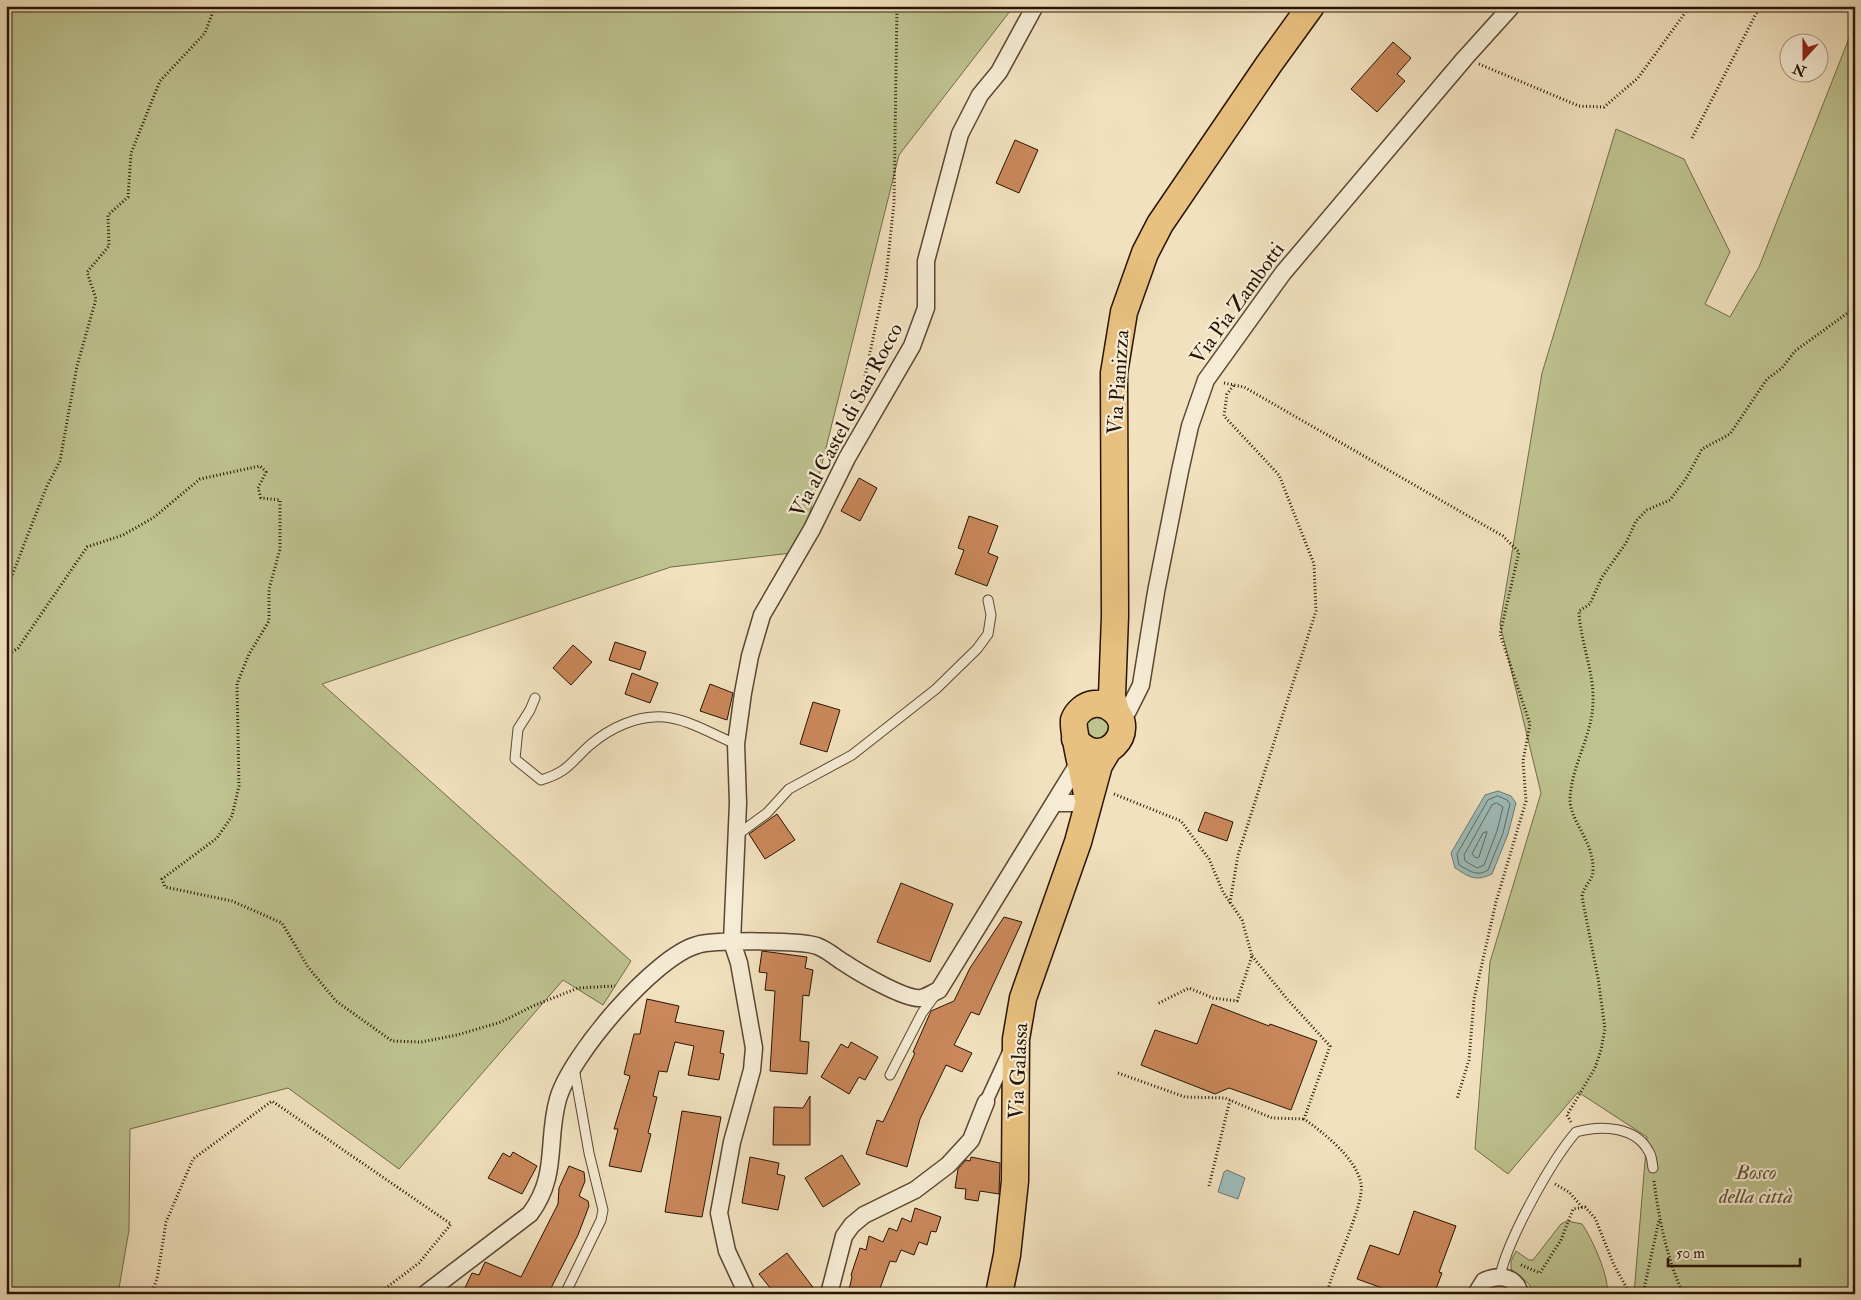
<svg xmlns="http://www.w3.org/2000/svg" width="1861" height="1300" font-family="'IM FELL Double Pica',serif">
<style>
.green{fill:#bdc28f;stroke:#726b4a}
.water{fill:#9dbcba;stroke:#6e7971}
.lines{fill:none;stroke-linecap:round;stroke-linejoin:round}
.shore{stroke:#62685f;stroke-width:1}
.building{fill:#ca885b;stroke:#281404}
.service-casing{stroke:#5a4732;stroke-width:11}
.pedestrian-casing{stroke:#5a4732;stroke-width:15}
.minor-casing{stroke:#5a4732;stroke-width:19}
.primary-casing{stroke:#281404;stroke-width:29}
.path{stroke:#281404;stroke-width:3;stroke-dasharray:1 2.5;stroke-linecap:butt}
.service{stroke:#f6ecd5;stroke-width:9}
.pedestrian{stroke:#f6ecd5;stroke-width:12}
.minor{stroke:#f6ecd5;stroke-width:16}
.primary{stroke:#e8c07f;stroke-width:26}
.labels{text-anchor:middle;stroke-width:4.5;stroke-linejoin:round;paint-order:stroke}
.street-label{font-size:21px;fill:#281404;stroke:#f6ecd5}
.park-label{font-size:21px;font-style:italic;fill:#5c5135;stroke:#f6ecd5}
</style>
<rect width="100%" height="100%" fill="#f1e1be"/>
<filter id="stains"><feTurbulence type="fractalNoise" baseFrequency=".004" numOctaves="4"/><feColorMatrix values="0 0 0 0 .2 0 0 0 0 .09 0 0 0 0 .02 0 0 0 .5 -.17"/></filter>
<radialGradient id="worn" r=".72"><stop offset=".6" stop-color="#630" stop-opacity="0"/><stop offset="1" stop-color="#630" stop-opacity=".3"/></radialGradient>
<path class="green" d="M6,6H1014L899,155L800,552L671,567L322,684L631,961L603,1005L563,980L399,1169L288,1088L130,1129L129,1230L118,1294H6Z
M1855,23V1294H1634L1647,1137L1578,1092L1508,1174L1475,1149L1490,962L1541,793L1500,624L1542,373L1616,129L1684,159L1730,252L1705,304L1730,317L1759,267Z
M1093,714L1110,721L1108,739L1087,738L1085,720Z
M1567,1221L1582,1224C1592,1238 1610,1278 1607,1294H1534L1529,1284L1511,1269V1261L1516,1251L1529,1260H1533L1561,1224Z"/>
<path class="water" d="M1498,791L1511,796L1516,803L1508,834L1492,874C1474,882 1470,877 1455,868L1451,853L1485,795Z
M1227,1170L1245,1178L1238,1199L1218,1192L1224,1172Z"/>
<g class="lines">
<path class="shore" d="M1498,796L1507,800L1510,804L1503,833L1488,870C1477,877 1470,871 1459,865L1457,854L1488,800Z
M1497,803L1503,807L1497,831L1484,865L1477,868L1465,861L1464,855L1492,805Z
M1487,832L1479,857L1476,858L1472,854L1483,833Z"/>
</g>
<path class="building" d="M1393,42L1411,58L1397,74L1405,81L1377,112L1351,89Z
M1015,140L1038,150L1019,193L996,183Z
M859,478L877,488L860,521L841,511Z
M969,516L998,526L988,553L998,557L987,586L955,574L964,550L958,548Z
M615,642L646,652L640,670L609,660Z
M573,645L592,662L571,685L553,668Z
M632,673L658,683L650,703L625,694Z
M710,684L733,693L727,720L700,711Z
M813,702L840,710L827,752L800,744Z
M1205,812L1233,822L1227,841L1198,831Z
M777,814L795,840L765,859L749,834Z
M901,883L953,904L930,962L877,942Z
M1004,917L1022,922L979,1015L971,1012L954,1045L972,1053L962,1072L946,1065L920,1119L907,1167L866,1154L877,1120L883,1122L915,1053L913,1052L931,1011L954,1001L970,968Z
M762,951L807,957L805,968L813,970L809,996L803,995L800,1041L809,1042L807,1074L770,1071L775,991L765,990L767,973L759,972Z
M647,999L679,1006L675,1022L724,1031L720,1053L724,1054L719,1080L688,1075L694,1046L675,1042L667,1072L659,1071L653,1096L657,1097L648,1133L651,1134L641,1172L609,1166L618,1129H614L630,1076L624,1074L634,1034H640Z
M1212,1004L1269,1026L1270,1024L1317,1041L1291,1110L1229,1088L1215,1094L1141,1065L1155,1030L1197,1044Z
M851,1042L878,1057L865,1080L859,1077L849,1094L821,1077L841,1044L848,1048Z
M810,1096V1145H773L774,1107L803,1108Z
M682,1111L721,1117L702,1217L665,1212Z
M513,1152L537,1166L522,1194L488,1178L503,1153L510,1157Z
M842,1155L860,1184L823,1207L805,1178Z
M750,1157L779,1163L777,1174L785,1176L778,1210L742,1203Z
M971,1157L1000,1163L999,1194L980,1191L978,1201L965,1199L966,1189L955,1188L958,1169L966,1160L970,1161Z
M569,1166L584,1172L585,1181L579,1196L588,1201L589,1206L578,1235L548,1294H462L472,1273L479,1275L485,1262L521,1277L558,1204L559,1188Z
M915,1208L941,1217L936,1232L931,1231L927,1245L919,1242L914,1255L901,1250L896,1262L890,1261L878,1294H848L852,1277L851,1275L860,1248L866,1250L869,1236L883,1242L889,1228L897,1231L902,1218L911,1222Z
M1414,1211L1456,1226L1439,1272L1442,1273L1434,1294H1399L1357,1279L1370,1245L1399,1255Z
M787,1253L818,1294H775L759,1274Z"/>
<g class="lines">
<defs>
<path id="service" d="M535,698L530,710L518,729L515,759L541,780C568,772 570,763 590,745C610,728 637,715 664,717C688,719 714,735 736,744
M737,835L767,813L789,789L852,755L936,689L977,649L988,634L991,615L988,600
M890,1075L922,1013L936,994
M1500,1276C1508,1239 1551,1161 1576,1132C1601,1125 1636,1126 1649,1152C1652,1156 1652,1163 1653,1168
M565,1294L601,1220L603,1210L589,1153L574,1068"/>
<path id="pedestrian" d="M986,1102L1009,1052"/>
<path id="minor" d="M1120,718L1128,711L1141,685L1156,592L1180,471L1190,426L1206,380L1283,273L1465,58L1512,6
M1055,803H1087
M425,1294L530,1214C559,1175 546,1141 558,1099C570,1056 654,957 697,945C713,940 802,940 817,946C826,949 835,957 843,962C858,972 905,1000 921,998C927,997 934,992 939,990L1081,759
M747,1294L727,1251L719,1213L732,1142L752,1070L754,1048L739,963L732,942L738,803L736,744L743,693L750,656L762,615L812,529L847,458L912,346L926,308V261L960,134L980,95L999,72L1035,6
M829,1294L844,1236L852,1225L864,1215L915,1190L948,1165L971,1140L986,1102
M1476,1294L1484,1281C1499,1274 1516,1276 1520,1294"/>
<path id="primary" d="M1116,712L1112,696L1115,616L1114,373L1124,312L1145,253L1160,224L1269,64L1311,6
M1075,739C1101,774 1141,730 1112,709C1107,705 1100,703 1094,704C1085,705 1077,712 1074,720C1072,729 1085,781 1087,795
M999,1294L1007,1255L1015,1181L1016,1039L1023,998L1078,842L1099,765L1108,750"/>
</defs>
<use href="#service" class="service-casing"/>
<use href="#pedestrian" class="pedestrian-casing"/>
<use href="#minor" class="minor-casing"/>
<use href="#primary" class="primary-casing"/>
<path class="path" d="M1479,64L1579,106L1604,107L1638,78L1690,6
M1692,138L1760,6
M1224,383L1244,387L1503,536L1519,552L1500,634L1530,724L1523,761L1526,801L1496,902L1474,999L1469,1060L1457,1099
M860,400L886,277L894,203L897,6
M6,591L46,488L60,461L77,366L96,299L87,272L109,246L108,215L128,197L131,153L160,81L205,33L215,6
M6,656L18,648L87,547L123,535L153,518L200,479L260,466L266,472L258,488L261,498L280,500V549L269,589V621L249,654L237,684L239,786L232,816L217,838L162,879L165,887L232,901L282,923L308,967L336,1001L392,1041L421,1042L457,1035L501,1022L533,1006L578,988L615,986
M1114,794L1181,821L1209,859L1223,892L1242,920L1252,956L1237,1001L1213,998L1189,988L1157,1004
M1230,903L1238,855L1316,611L1314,564L1279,475L1224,416L1227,394L1234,385
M1252,956L1288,1000L1330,1046L1304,1119C1324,1133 1357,1159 1361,1184C1365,1205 1332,1268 1327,1294
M1118,1073L1185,1097L1225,1098L1272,1118L1304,1119
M1571,1122L1567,1115L1595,1068L1601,1050L1605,1029L1598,978L1582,897C1583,886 1593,881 1593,870C1594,840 1569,821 1570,798C1572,764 1593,734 1593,701C1594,671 1580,641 1579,611L1590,604L1602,577L1626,543L1636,521L1647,510L1670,500L1687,477L1702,449L1730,434L1767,379L1782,368L1795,351L1849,312L1855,310
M1654,1181C1659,1220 1667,1258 1683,1294
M1555,1184L1569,1192L1582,1207
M1209,1186L1230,1100
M1521,1265L1540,1273L1561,1240L1573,1209L1585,1207L1595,1218L1614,1265L1630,1294
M151,1294L157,1279L166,1222L193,1159L272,1101L451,1224L419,1263L378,1294
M1643,1294L1659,1220"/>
<use href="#service" class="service"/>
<use href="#pedestrian" class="pedestrian"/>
<use href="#minor" class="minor"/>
<use href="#primary" class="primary"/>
</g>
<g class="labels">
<g class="street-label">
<text transform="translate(1237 303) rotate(-54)" y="7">Via Pia Zambotti</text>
<text transform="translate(1118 382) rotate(-86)" y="7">Via Pianizza</text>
<text transform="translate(846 420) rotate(-62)" y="7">Via al Castel di San Rocco</text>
<text transform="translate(1018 1071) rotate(-87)" y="7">Via Galassa</text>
</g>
<g class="park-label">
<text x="1756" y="1179">Bosco<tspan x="1756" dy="24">della città</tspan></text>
</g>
</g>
<rect width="1861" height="1300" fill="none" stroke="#f1e1be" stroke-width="25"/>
<rect x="8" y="8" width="1846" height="1285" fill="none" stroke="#281404" stroke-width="2.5"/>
<rect x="12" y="12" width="1836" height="1275" fill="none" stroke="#281404"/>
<g transform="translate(1804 58) rotate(201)"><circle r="24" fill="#f6ecd5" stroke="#a49681"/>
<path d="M0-4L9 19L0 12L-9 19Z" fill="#8f2418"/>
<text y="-8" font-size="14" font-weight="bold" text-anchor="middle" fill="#281404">N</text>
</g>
<path d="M1668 1258v8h132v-8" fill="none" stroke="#281404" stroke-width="2.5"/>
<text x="1676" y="1258" font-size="15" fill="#281404" stroke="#f6ecd5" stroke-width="4" paint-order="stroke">50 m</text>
<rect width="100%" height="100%" filter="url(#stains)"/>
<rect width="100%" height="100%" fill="url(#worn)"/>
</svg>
